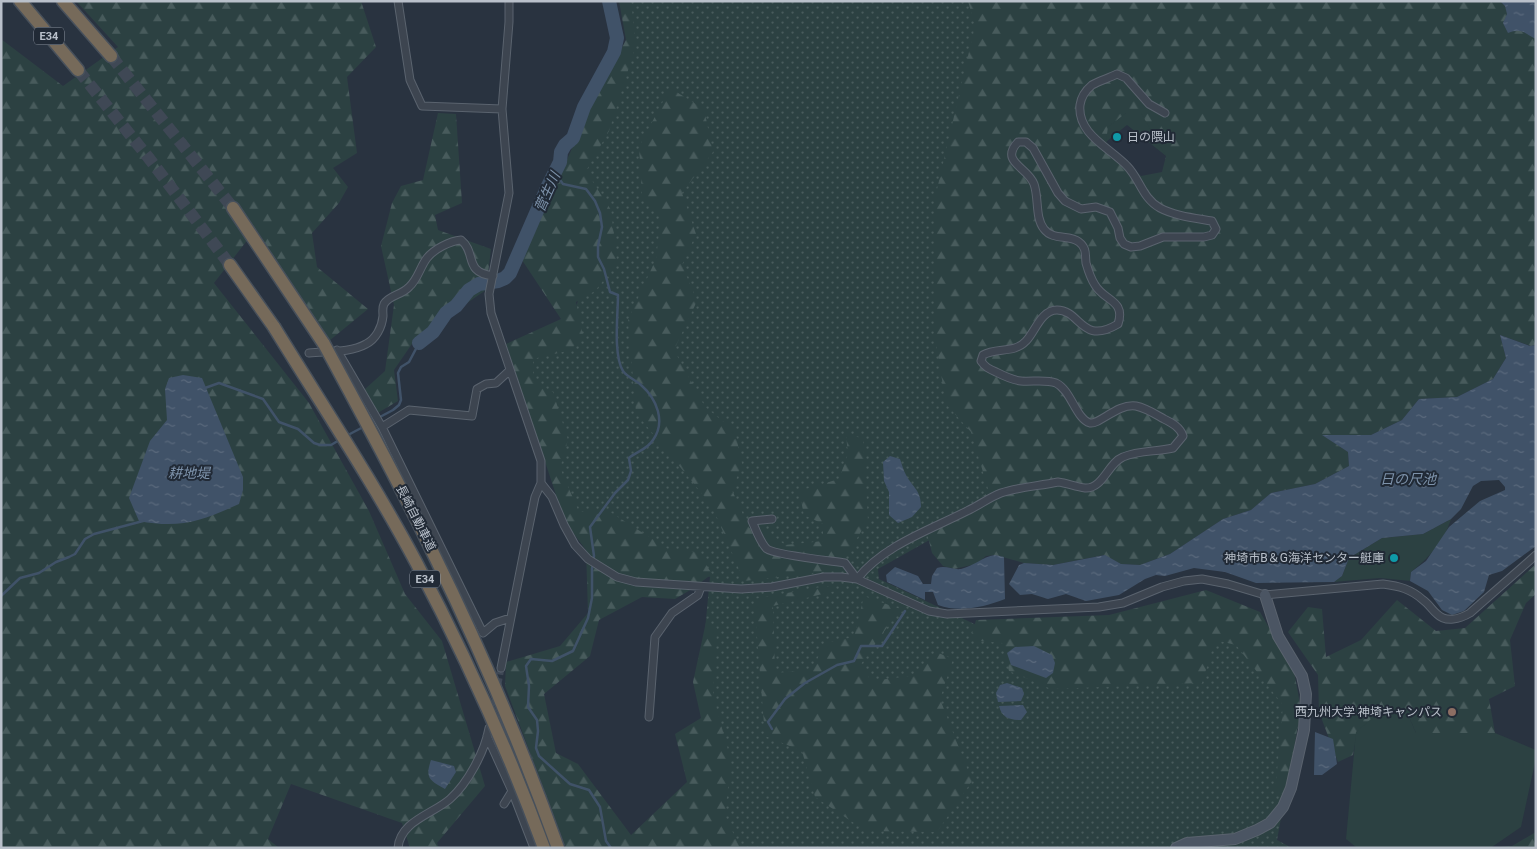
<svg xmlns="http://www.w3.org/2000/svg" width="1537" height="849" font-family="Roboto,'Noto Sans JP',sans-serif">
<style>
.grass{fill:url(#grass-dots)}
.forest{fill:url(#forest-firs);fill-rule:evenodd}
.park{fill:#2c4142}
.water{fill:url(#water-ripples)}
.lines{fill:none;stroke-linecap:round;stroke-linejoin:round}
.stream{stroke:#405268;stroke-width:2.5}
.river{stroke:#405268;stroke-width:14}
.street-tunnel{stroke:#3f4855;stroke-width:7;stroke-dasharray:7 3.5;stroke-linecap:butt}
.highway-tunnel{stroke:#3f4855;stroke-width:12;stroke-dasharray:12 6;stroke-linecap:butt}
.street-casing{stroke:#5a636e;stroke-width:9}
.secondary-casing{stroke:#5a636e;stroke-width:12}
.highway-casing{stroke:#47505b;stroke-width:15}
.street{stroke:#3d4550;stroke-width:7}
.secondary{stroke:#4b5563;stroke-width:10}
.highway{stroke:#766a5a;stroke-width:12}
.highway-bridge-casing{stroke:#47505b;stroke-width:15;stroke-linecap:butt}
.highway-bridge{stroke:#766a5a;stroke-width:12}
.culture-dot{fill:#0f9aa8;stroke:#212a36;stroke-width:2}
.education-dot{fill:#8d6e63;stroke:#212a36;stroke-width:2}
.labels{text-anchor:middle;stroke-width:4;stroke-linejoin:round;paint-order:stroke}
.shield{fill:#212a36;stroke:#8b939e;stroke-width:1}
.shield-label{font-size:11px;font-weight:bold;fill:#b9c0ca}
.poi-label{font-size:12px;fill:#b9c0ca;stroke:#212a36;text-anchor:end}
.street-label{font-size:12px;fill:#b9c0ca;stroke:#212a36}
.water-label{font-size:14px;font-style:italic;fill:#7d92aa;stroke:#212a36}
</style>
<defs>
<pattern id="grass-dots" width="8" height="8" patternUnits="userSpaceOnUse" patternTransform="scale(1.25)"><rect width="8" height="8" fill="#2c4142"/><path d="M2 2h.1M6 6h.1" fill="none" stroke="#485b5c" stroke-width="1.8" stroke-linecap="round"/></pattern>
<pattern id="forest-firs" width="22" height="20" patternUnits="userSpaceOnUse" patternTransform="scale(1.25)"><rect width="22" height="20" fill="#2c4142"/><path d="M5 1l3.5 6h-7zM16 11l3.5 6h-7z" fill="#485b5c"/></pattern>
<pattern id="water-ripples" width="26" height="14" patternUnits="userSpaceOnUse" patternTransform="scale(1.25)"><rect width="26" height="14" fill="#405268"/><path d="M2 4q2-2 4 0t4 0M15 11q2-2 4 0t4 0" fill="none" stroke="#5a697c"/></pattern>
</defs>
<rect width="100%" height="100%" fill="#293340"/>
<path class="grass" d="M626,1H978L995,491L990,506L878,569L879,579L985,629L1201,610L1301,709L1277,840L1292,848H682L715,753L699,693L710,577L576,525L517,355L572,320L605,212L580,167L632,48Z"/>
<path class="forest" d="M76,1H361L376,47L347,77L357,153L333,168L348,187L339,203L312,233L317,267L368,309L329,341L256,229L214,283L309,403L369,511L405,594L442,641L485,786L437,843L439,848H410L402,823L291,784L268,839L279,848H1V39L63,86L118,47Z
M619,1H631L636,45L609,131L586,171L611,210L617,263L595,291L576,302L583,335L571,350L533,359V381L553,392L568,440L560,468L579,512L607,510L668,549L698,552L712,574L692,589L675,599L642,597L599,620L590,656L544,694L556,753L578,764L631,835L687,782L675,734L701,718L693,682L706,622L717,628L713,695L731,761L725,815L740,848H566L505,686L506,662L560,646L588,613L586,550L565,522L506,344L561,319L522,260L587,115L626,40Z
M968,1H1500L1505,6L1508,14L1503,23L1515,30L1527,32L1536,39V345L1531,346L1500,335L1506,358L1493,379L1457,397L1419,399L1402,420L1371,435H1323L1348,452L1349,466L1315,484L1271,493L1251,510L1223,519L1170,554L1140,565L1121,564L1104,555L1053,565L1024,563L995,555L986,556L976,564L954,569L943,566L932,553L927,533L989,492L971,432L946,404L934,331L935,198L975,26ZM1126,113L1166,156L1162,172L1141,176L1106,142Z
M670,88L704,109L713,152L682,193L696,234L682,265L697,301L674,350L705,407L735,431L742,464L732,490L749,528L762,527L785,545L823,541V524L804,515L799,491L839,479L848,454L846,435L863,438L868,520L838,570L744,581L712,506L636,413L628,320L656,259L661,217L642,194L639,147Z
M438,113L456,114L462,203L435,215L438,230L491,249L486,290L416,338L394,370L398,401L376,414L364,390L385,371L394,305L381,246L392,203L401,186L423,180Z
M1536,564V594L1526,603L1510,640L1515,686L1489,699L1495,733H1416L1407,712L1357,732L1353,755L1338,762L1319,712L1318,675L1288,632L1308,607L1322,609L1326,657L1361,640L1397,600L1436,631L1465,628Z
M826,586L839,590L773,606L775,673L812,670L825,643L854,637L864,596L900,609L861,664L871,681L918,675L936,652L953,659L940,699L972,781L937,832L866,831L815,797L802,751L765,736L754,599Z
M1206,590L1260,612L1294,671L1301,709L1285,793L1275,794L1283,705L1236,645L1215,640L1202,683L1051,689L1009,671L1002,643L970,640L976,620L1109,615Z
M1536,832V848H1487L1512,846Z"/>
<path class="park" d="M1126,113H1141L1166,156L1127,125L1106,142L1108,127Z
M1451,519C1445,540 1428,559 1411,572L1410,581L1380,578L1334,582L1342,576L1349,558L1382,538L1423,534Z
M1385,707L1407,712L1416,733H1495L1536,750V758L1521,827L1492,847L1357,848L1346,839L1356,732Z"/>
<path class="water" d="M1500,1H1536V39C1525,34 1522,27 1508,33L1503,23L1507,14L1505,6Z
M1500,335L1530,346L1536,345V546L1502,571L1489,575L1484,592L1464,611L1452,615L1442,610L1428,591L1410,581L1411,572L1426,561L1449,527L1480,501L1505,490V487L1499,480L1481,481L1473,486L1461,509L1451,519L1423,534L1382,538L1349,558L1342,576L1334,582L1256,583L1225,572L1194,568L1165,576L1156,575L1145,579L1119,595L1086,601L1066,594L1048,599L1032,594L1020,595L1009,584L1019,565L1024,563L1053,565L1105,555L1121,564L1140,565L1170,554L1223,519L1251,510L1271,493L1315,484L1349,466L1348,452L1322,435H1371L1402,420L1419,399L1457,397L1493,379L1506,358Z
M183,375L202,378L243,477V490L239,504C202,521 180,529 139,521L129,498L150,441L167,420L165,389L169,378Z
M890,456L900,459C902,464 903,470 906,475C913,488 921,490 921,507L912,517L898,523L889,515V492L884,481L883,462Z
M995,555L1004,557L1005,599C984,607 960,613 938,605L933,592H925V600L887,582L886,575L895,567L918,576L923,584H931L932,576L937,568C946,565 952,570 961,569C974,566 982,557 995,555Z
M1034,646L1052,655L1055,663L1053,673L1046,678L1011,665L1007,653L1015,647Z
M1007,683L1022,688L1024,694L1021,701L998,702L996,693L1000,685Z
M1023,705L1027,712L1021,720C1010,720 1002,718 999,706Z
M1315,732L1333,739L1337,764L1322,775H1314Z
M431,760L454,766L456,772L445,789C429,780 425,778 431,760Z"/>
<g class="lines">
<path class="stream" d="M555,173L563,184L586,189L595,201L600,213L602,227L598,246V257L604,269L610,292L618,295C618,314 613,355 623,371C628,378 636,380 641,385C657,399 666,422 653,440C647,450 635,452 629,458L631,471L628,480L615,493L590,527L594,556L592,569V598L588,618L573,651L552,661L531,659L526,666L529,686L528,707L537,720L538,731L536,748L539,756L570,784L589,790L600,807L606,841L611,848
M204,389L205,388L219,383L263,399L279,422L298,429L314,443L320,445H331L341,439
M378,418L393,410L399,405L401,400L398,373L401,367L409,362L419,343
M348,435L365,426
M1,596L20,578L39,573L56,562L69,557L75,554L85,539L94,534L143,521
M772,729L768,722L785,699L805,683L837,665L854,661L861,646H882L905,611"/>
<path class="river" d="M419,343L433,332L446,313L456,306L469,290L479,284L498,281L505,278L510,273L547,188L560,162L561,152L565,145L573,138L584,107L614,52L617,38L609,1"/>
<path class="street-tunnel" d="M492,716L501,668"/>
<path class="highway-tunnel" d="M111,56L233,208
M78,70L148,157L230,265"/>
<defs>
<path id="street" d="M398,1L410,80L422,106L502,109
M337,350L382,427
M309,353C327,351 350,353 366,344C376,339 382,327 383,316C383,312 382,308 384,304C389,295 402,295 409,287C418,279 420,267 427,258C434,249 450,241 461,240C477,253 463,272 493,276
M541,483L552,497L564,525L575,545L588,559L617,577L636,582L741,589L772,587L824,577H841L857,579L929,611L947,614L1099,607L1123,603L1162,587L1184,581L1202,579L1228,584L1265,595L1383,584C1399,586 1411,589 1423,600C1429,604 1432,610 1437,614C1446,623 1460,619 1470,613L1536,555
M772,519L752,521C755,528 761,544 767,549C775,555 832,561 845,563L857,579
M857,579C884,545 930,530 967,511C978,506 990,497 1001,493C1019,487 1039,486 1058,482C1067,483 1076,487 1085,488C1103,489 1108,463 1123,457C1139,450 1156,452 1173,448L1183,436C1180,427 1172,423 1164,419C1155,414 1146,408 1136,406C1118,403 1099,425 1090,423C1076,419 1071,390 1056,383C1045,379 1032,382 1021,381C1012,380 1004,376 996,372C989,369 985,367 981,361L983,355C997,347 1014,354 1026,341C1035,332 1041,310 1057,310C1081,310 1081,346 1118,324C1126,300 1104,301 1095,285C1091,279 1088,270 1086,263C1085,255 1087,248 1079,242C1069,234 1053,241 1044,229C1035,218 1039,198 1034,184C1028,167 999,162 1018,142H1026L1033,148L1058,193L1065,201L1081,209L1096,207L1110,212L1118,228L1120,238L1124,244L1131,247L1140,246L1163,237H1204L1212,235L1216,229L1212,221C1195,218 1175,216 1160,208C1142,198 1140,179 1127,166C1110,148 1077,134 1080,105C1081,98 1086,90 1092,85C1099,81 1109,78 1117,74L1126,78L1149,104L1165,113
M510,618L495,623L483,633L382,427L409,410L472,416L477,389L486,384L496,383L510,370
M501,668L525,546L535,497L541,483V461L491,313L489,294L509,193L502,109L509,22V1
M649,717L655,637L672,613L698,595L701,587
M487,736L512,791L534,848
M504,804L512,791
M398,848C400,821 433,814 450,799C468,783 485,751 489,728"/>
<path id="secondary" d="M1176,848L1187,843L1235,839L1257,830L1270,823L1283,807L1291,788L1304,730L1306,694L1302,676L1278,636L1265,595"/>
<path id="highway" d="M20,1L78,70
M63,1L111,56
M233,208L324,344
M230,265L274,327"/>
</defs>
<use href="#street" class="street-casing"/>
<use href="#secondary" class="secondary-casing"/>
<use href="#highway" class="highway-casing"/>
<use href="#street" class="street"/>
<use href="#secondary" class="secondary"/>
<use href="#highway" class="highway"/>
<defs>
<path id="highway-bridge" d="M274,327C322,405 374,483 417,564C465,655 508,750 544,848
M324,344C362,414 400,484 434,555C481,650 522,748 558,848"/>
</defs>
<use href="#highway-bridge" class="highway-bridge-casing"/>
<use href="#highway-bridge" class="highway-bridge"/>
</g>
<g class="culture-dot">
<circle cx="1117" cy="137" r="5"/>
<circle cx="1394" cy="558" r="5"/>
</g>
<circle class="education-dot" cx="1452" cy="712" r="5"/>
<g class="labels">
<g class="shield">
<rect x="34" y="27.5" width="30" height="17" rx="4"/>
<rect x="410" y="570.5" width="30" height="17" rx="4"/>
</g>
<g class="shield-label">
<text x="49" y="40">E34</text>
<text x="425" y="583">E34</text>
</g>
<g class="poi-label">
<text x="1127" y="141" text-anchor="start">日の隈山</text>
<text x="1384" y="562">神埼市B＆G海洋センター艇庫</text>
<text x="1442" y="716">西九州大学 神埼キャンパス</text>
</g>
<g class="street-label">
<text transform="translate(416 518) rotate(63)" y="4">長崎自動車道</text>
</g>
<g class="water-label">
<text transform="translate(547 192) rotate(-66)" y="5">菅生川</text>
<text x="189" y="478">耕地堤</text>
<text x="1408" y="484">日の尺池</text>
</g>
</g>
<rect width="1537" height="849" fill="none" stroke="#b9c0ca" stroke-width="5"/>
</svg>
